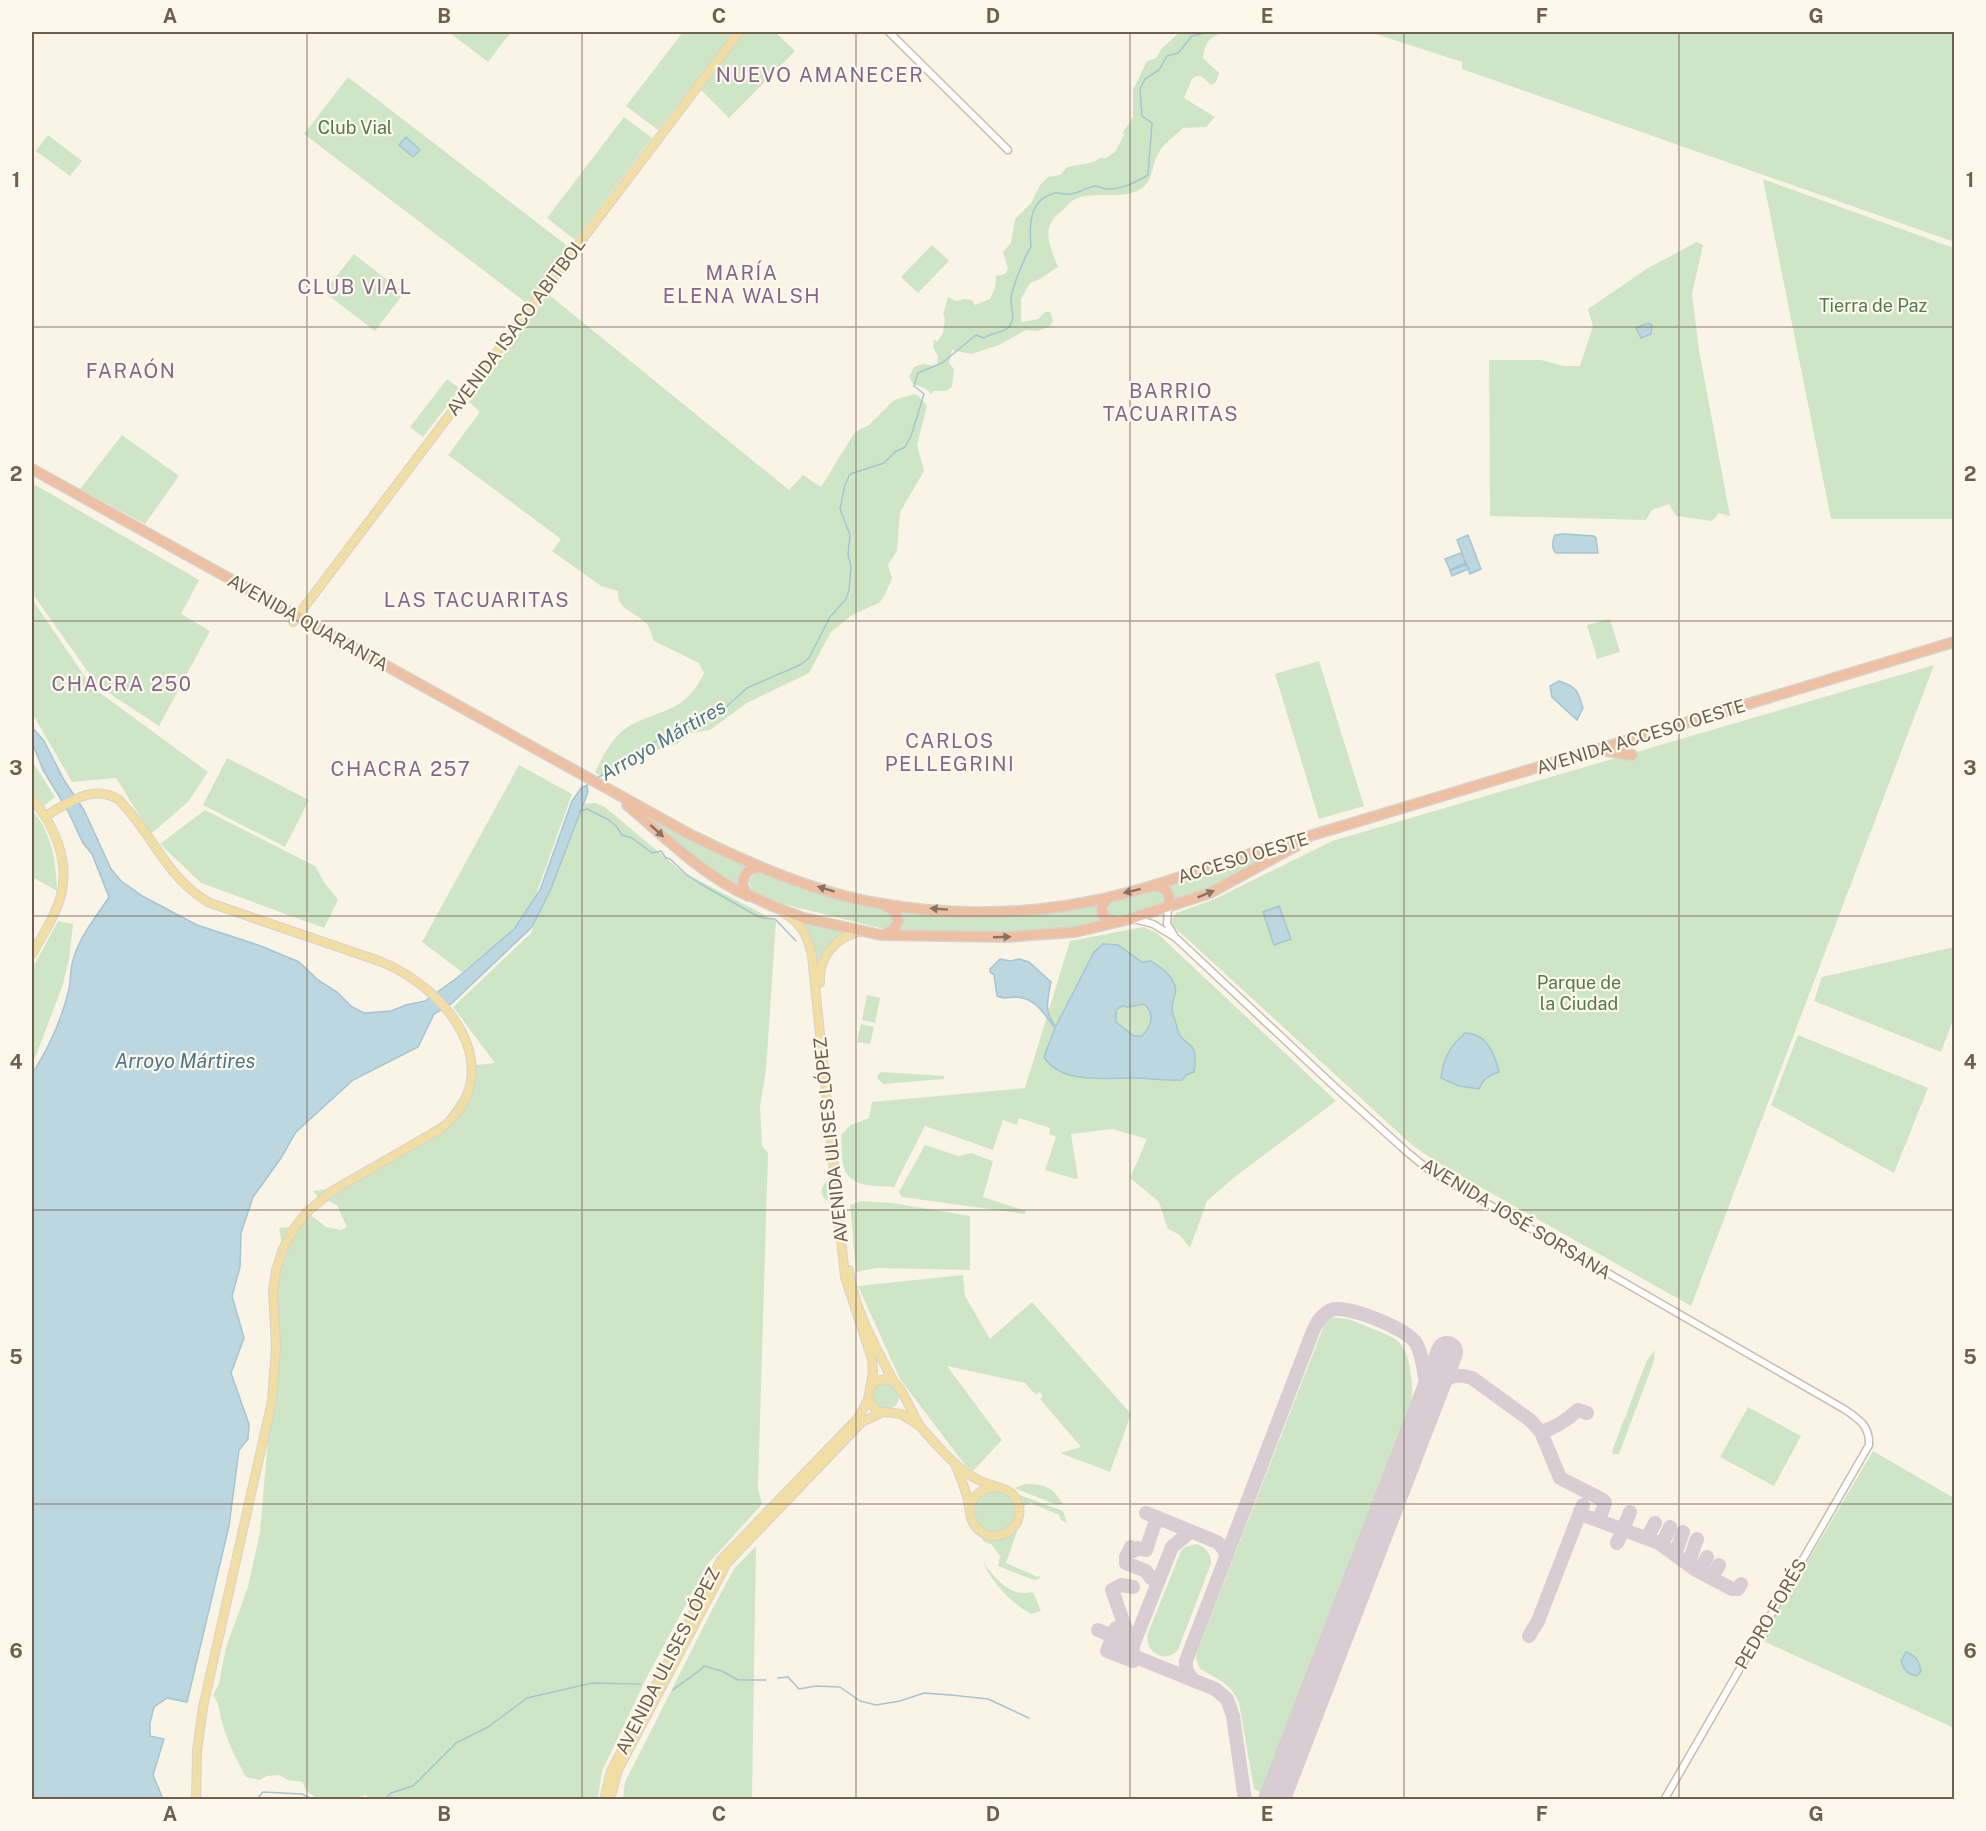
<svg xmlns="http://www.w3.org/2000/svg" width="1986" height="1831" font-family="'Public Sans',sans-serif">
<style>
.green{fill:#cfe6c6}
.water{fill:#bdd7e1;stroke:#a4c5d2;stroke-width:1.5;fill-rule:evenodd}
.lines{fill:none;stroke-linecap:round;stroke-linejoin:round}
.stream{stroke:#a4c5d2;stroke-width:1.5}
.taxiway{stroke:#d9cdd4;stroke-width:14}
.runway{stroke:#d9cdd4;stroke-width:32}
.minor-casing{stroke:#cabdad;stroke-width:9}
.major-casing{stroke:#d7d2cd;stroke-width:10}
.highway-casing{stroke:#d7d2cd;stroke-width:12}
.minor{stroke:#fff;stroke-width:6}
.major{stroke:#f1dea5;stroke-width:8}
.highway{stroke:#edc0a3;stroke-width:9}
.oneway{fill:#89725f}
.grid{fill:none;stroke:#705e4e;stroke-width:1.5;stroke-opacity:0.55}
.labels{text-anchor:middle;stroke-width:4.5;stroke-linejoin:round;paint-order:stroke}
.park-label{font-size:18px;fill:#537a4a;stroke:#fdf8ec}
.street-label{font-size:18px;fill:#705e4e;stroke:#fdf8ec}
.neighbourhood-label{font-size:20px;letter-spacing:1.5px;fill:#84668c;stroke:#fdf8ec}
.water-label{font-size:20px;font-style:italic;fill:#4d7788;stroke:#fdf8ec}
.neatline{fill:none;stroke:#705e4e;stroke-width:2}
.grid-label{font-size:20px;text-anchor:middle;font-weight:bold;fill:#705e4e}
</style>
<rect width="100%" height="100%" fill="#faf4e6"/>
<path class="green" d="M451,32H511L488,62L450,33Z
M683,32H734L658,130L626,106Z
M744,32H775L795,51L729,118L701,90Z
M1180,32H1227C1211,36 1205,40 1203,58L1219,73L1216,82L1211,85L1202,77L1197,76L1192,79L1184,98L1215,117L1206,127L1183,128C1175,136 1163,144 1158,154C1151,166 1154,182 1139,190C1118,201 1090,189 1072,201C1068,203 1066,208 1063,210C1039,227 1050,245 1058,267L1040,279L1030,283L1021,299V321L1023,322L1038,319L1045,312H1050L1053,321L1049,327L1037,331L1026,330L999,345L971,354L952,350L949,363L954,369L952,387L946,391H933L931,394L925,388L913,384L909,377L914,367L923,364L934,366L937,364L938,356L933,348L934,339L937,342L943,333L945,318L943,315L948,297L956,301L965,299L972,300L975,305L990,299L995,288L996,276L1005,274L1008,269L1003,252L1011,243L1015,219L1031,203L1040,185L1048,177L1060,175L1067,167L1094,162L1100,158H1106L1115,152L1125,133L1122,134L1133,117V90L1147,61L1156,58L1162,48Z
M1370,32H1954V242L1462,69V62Z
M348,77L570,248L529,305L304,134Z
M624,117L652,138L575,240L547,218Z
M48,135L82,161L70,176L36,151Z
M1763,179L1954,248V519H1831Z
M1697,242L1703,245L1692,294L1699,350L1730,516L1719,513L1712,521L1676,516L1669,504L1652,510L1646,520L1490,516L1489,360H1541L1564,366H1580L1593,326L1588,309L1648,268Z
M932,245L949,261L918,293L901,277Z
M354,254L404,293L375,331L324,292Z
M548,294L789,490L803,475L821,487L855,432L869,425L894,400L915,394L919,396L927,406L917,445L924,471L900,512L897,551L888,565L892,578L885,595L879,603L852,615L831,632L809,673L747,703L710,730L691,733L677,744L647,753L601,777L595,772C604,754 613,735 631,725C666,707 684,713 704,673L699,663L654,641C652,636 650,627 646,623C635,612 616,609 618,591L601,586L552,551L561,539L448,455L480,412L469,402Z
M447,379L460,389L423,437L410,427Z
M122,435L179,476L145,524L80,489Z
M32,483L199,580L181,614L210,631L159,726L98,686L32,593Z
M32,599L92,687L208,772L188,802L151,834L116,778L72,782L32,713Z
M1610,619L1620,652L1597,659L1587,625Z
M1319,661L1364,806L1319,819L1275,674Z
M1934,665L1691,1306L1440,1164L1413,1146L1173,926L1172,920L1176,913L1215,899L1332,841Z
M227,758L309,800L285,847L203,805Z
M32,761L55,797L43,807L32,795Z
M519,765L572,794L534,900L511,931L462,972L422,942Z
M595,803L605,807L681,871L776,921L766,1070L760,1106L762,1146L768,1153L758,1488L762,1504L707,1565L648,1675L602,1771L598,1799L370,1800L366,1795C350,1801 318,1804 307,1791C304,1788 304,1785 303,1782L288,1780L279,1775L267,1776L259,1780L246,1777C236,1759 227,1741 222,1722C219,1711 220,1705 213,1695L219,1684L226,1647L248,1587L260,1532L276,1347L271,1327L270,1297L273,1291L271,1270L283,1249L279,1228L295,1227L307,1212L326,1227L341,1230L347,1227L337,1205L317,1196L313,1191L329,1189L445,1120L465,1090L476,1065L495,1063L453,1007L531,933L583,804Z
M32,810C52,833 56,860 57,891L32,877Z
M205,810L315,866L324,882L338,900L324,928L201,883L160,844Z
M641,812L753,866L740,888L712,871Z
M1287,846L1209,891L1170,904L1166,886Z
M758,872L767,873L879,906L891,911L894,920L888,928L884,929L771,901L752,892L749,880Z
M1153,888L1163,890L1166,901L1163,905L1117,918L1108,915L1106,910L1107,902Z
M1102,901L1109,922L1074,929L1006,935L892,933L896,930L891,906L988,913Z
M799,920L844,932L830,945L818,978L836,1172L813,942Z
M58,921L73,924L69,960L62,987L32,1066V969Z
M1143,927L1157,933L1336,1101L1236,1176L1207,1201L1190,1248L1180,1235L1168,1229L1159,1202L1130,1178L1147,1139L1112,1129L1071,1134L1078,1178L1075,1179L1045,1170L1056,1137L1049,1134L1050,1128L1019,1118L1017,1125L1003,1120L993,1150L925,1126L894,1187C878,1186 850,1188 844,1168C841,1159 842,1145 841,1135L851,1125L869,1118L872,1102L1025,1088L1070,941Z
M1954,947V1017L1941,1052L1814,1001L1822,977Z
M867,995L880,998L875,1023L862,1020Z
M861,1024L874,1027L870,1044L857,1042Z
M1798,1035L1928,1088L1894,1173L1771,1105Z
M882,1072L943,1076L945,1077L943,1079L883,1084L877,1078L878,1074Z
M925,1145L959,1156L971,1153L993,1161L983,1197L1026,1211L1025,1214L902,1197L899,1192Z
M831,1177L833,1203C817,1198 819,1187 831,1177Z
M861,1201L893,1203L970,1216V1270L876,1268L856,1272L850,1205Z
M963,1275L965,1296L990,1339L1032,1302L1131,1414L1110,1472L1060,1453L1081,1447L1040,1399L1043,1396L1040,1392L1036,1395L1025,1383L947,1366L1002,1440L973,1471L965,1465L900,1379L858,1286Z
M1332,1318C1345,1317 1356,1322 1368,1327C1393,1337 1406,1339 1410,1369C1412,1381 1413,1391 1411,1402L1261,1792L1254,1789L1239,1703C1231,1683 1217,1679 1200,1669L1196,1659L1197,1652L1323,1328L1326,1322Z
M1655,1350L1654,1361L1619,1454H1613L1612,1451L1647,1360Z
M871 1396a14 14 0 1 1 28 0a14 14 0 1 1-28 0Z
M1748,1407L1801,1436L1774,1486L1720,1457Z
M1873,1451L1954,1498V1728L1761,1640Z
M1025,1484C1046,1484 1052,1487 1063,1504H1055L1014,1488Z
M974 1512a21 21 0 1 1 42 0a21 21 0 1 1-42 0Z
M1017,1494L1063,1511L1067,1523L1061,1520L1059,1515L1031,1503L1024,1506L1022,1511Z
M1020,1523L1006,1563L1038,1577L1041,1575L1039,1579L1034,1580L998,1566L1000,1556L991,1544L984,1542L982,1539L985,1535L991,1537Z
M1196,1544C1206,1547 1211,1553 1211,1564L1178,1650C1164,1665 1144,1652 1148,1633L1181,1551L1185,1547Z
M756,1546L752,1799H623L625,1782L715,1604L734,1569Z
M983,1562C995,1578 1010,1598 1033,1592L1041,1611L1031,1614C1011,1603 992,1583 983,1562Z"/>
<path class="water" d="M406,137L420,150L413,157L399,145Z
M1648,323L1652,325L1651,334L1641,338L1636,328Z
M1564,534L1594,536L1596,538L1598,553H1556C1551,548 1552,542 1555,535Z
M1468,535L1481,569L1470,574L1468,569L1452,576L1450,571L1466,564L1469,569L1464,559L1465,563L1450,570L1445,559L1461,553L1464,558L1457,540Z
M1559,681C1577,687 1578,691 1583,708L1577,720L1552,697L1550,686Z
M32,727L44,741L64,780L84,810L111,869L121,881L144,897L197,925L261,946L299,962L318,980L337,992L352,1007L364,1013L391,1011L406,1005L425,1001L458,977L514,929L540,890L572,801L581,788L587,785L588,792L550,891L532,927L451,1004L434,1014L418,1047L353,1080L296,1132L281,1158L253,1197L241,1233L240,1267L232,1296L244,1338L231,1373L249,1424L248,1439L239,1450L229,1526L187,1702L167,1698L154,1707L150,1723V1736L164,1739L153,1775L163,1799H32V1074C48,1049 62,1019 69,989C71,978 70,967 74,957C81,934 97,916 109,897L92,854L83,843L68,811L43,770L32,742Z
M1279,906L1291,939L1274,945L1263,912Z
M1103,944L1118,945L1142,962L1151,961C1159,967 1170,973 1174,983C1179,993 1171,999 1172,1010C1173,1015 1176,1022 1177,1028C1182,1049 1200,1036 1194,1072L1186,1075L1182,1080C1165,1081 1148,1078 1131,1078C1103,1078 1061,1084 1044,1057L1055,1028C1044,1014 1036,998 1016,997C1008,997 1004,1000 997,996L994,975L990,972V969L1000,959L1010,961L1019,959L1029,962L1051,982C1048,997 1043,1014 1056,1026L1094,952ZM1144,1004C1156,1014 1151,1026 1142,1036H1134L1116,1022V1010L1122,1006L1128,1007Z
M1465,1033C1486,1033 1495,1054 1499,1072C1488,1076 1483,1079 1479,1089L1459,1086L1441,1078C1443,1059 1450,1046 1465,1033Z
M1906,1652C1916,1656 1919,1661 1921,1671L1917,1676C1907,1674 1904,1670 1901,1661Z"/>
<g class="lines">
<path class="stream" d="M596,779L648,745L711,717L726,707L747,688L800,665L809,658L830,617L846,599L849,590L851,566L848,555L850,535L840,509L845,485L850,474L884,463L895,452L905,447L911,436L924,394L914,386L918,373L942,363L976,335L984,338C993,332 1003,333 1009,327C1016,318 1011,310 1011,300C1011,289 1025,256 1031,247C1029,226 1029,199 1055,193C1059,192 1064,195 1069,194C1078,194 1086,187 1095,186C1100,186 1104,190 1109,189C1123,189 1136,182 1148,175L1152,123L1142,116L1140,89L1145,79L1159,70L1167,56L1178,53L1192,36L1210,32
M580,811L587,809L609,820L616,826L622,835L632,838L652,853L661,851L666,858L670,859L687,875L699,883L757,916L763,918L775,919L796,941
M778,1678L788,1677L799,1689L816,1686L840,1687L860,1701L876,1705L900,1701L924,1693L951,1695L988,1699L1029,1718
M673,1690C683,1681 695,1676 704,1666L722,1671L738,1680H766
M256,1800L263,1792L302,1794L314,1800
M384,1800L391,1793L413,1786L456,1743L488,1727L527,1698L592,1683L640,1684"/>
<path class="taxiway" d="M1428,1403C1439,1383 1448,1370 1472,1378L1530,1420L1541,1432L1560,1478L1603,1500L1605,1503L1601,1514
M1541,1432C1555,1428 1567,1420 1578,1410L1587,1413
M1580,1511L1583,1515L1594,1519L1659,1543L1696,1570L1732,1589H1738L1741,1584
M1146,1513L1217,1542L1225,1550L1226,1558
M1647,1538L1655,1523
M1617,1543L1622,1533L1621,1529L1624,1527L1630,1512
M1659,1543L1664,1540L1670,1527
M1131,1547L1126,1557V1563L1146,1571L1151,1578L1158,1581
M1134,1551L1138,1548L1146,1550L1157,1517
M1673,1551L1677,1549L1683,1532
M1685,1561L1690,1559L1697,1539
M1696,1570L1701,1568L1707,1557
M1709,1577L1714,1574L1719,1565
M1116,1628L1107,1651L1133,1661
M1098,1630L1118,1638L1125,1650L1131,1655L1215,1689L1227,1699L1233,1716L1245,1800
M1529,1636L1538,1621L1583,1505
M1132,1648L1172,1547L1190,1532
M1133,1649L1112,1590L1121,1585L1133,1587
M1193,1680L1186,1670V1661L1313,1331C1317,1322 1322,1314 1331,1310C1347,1304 1407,1329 1416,1343C1424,1357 1426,1387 1428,1403"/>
<path class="runway" d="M1274,1800L1447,1352"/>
<defs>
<path id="minor" d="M889,32L1008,150
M1168,907L1167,924L1174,935
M1134,919L1153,924L1176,938L1336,1088L1407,1152L1429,1170L1844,1409C1859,1419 1870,1426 1869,1445L1664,1800"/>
<path id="major" d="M293,622L739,32
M32,799C54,824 70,861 61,895C56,915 42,936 32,954
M45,816C69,803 91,784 118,799C152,832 167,880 210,903L382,962C447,989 511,1069 442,1128L332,1191L307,1212L295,1227L283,1249L276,1270L273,1291L276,1347L272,1401L203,1707L197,1751L196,1800
M784,913C801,922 809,939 812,956L845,1277L872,1359L873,1372L868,1400L877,1411L901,1414L920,1426
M820,983C818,956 837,936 862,931
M849,1270C853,1307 877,1350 894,1382
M871,1386C877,1380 887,1376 895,1383C903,1389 913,1416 920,1426C924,1431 928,1435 932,1440C949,1458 961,1473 985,1483C998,1488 1013,1488 1018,1503C1027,1529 993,1548 976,1527C968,1518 970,1504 966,1493C963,1484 960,1475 956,1467
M970,1508C973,1495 982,1488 995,1487
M604,1800L611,1771L721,1560L858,1418L868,1400
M610,1800L618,1770L727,1563L862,1422L881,1413"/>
<path id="highway" d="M32,469L691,835C750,864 818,894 883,904C938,914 1009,915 1064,906C1126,897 1184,876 1243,856L1954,642
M1600,750L1632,755
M627,805C666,838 701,874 748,896
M761,867C745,868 738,881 747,894L772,906L804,918L881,935L1006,937L1075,932L1130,919L1210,893L1296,846
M1155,886C1167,887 1172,896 1168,907
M1108,898C1101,903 1100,910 1105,918L1114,921
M883,935L894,930L898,921L895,911L886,906"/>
</defs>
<use href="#minor" class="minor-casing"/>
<use href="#major" class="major-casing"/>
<use href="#highway" class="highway-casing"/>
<use href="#minor" class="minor"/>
<use href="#major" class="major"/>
<use href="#highway" class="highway"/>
</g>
<defs><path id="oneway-solid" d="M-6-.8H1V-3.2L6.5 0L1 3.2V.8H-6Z" transform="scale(1.5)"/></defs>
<g class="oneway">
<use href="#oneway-solid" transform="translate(657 831) rotate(42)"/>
<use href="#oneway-solid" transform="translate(826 889) rotate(-163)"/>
<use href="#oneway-solid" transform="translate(1132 891) rotate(166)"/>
<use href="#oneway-solid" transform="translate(1206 894) rotate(-22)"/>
<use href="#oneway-solid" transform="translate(939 909) rotate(-176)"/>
<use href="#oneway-solid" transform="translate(1002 937) rotate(-2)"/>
</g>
<path class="grid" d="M307,32V1800M582,32V1800M856,32V1800M1130,32V1800M1404,32V1800M1679,32V1800M32,327H1954M32,621H1954M32,916H1954M32,1210H1954M32,1504H1954"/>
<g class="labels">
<g class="park-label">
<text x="355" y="134">Club Vial</text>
<text x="1873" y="312">Tierra de Paz</text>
<text x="1579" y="989">Parque de<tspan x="1579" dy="21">la Ciudad</tspan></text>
</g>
<g class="street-label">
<text transform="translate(516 327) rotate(-53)" y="6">AVENIDA ISACO ABITBOL</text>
<text transform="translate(308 623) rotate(29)" y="6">AVENIDA QUARANTA</text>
<text transform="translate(1641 737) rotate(-17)" y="6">AVENIDA ACCESO OESTE</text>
<text transform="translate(1243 858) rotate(-17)" y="6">ACCESO OESTE</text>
<text transform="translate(831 1140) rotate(-96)" y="6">AVENIDA ULISES LÓPEZ</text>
<text transform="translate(1516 1219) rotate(31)" y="6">AVENIDA JOSÉ SORSANA</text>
<text transform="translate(1771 1614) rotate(-60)" y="6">PEDRO FORÉS</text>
<text transform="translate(668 1661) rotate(-63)" y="6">AVENIDA ULISES LÓPEZ</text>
</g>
<g class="neighbourhood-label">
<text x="820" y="82">NUEVO AMANECER</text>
<text x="742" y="280">MARÍA<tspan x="742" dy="23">ELENA WALSH</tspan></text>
<text x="355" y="294">CLUB VIAL</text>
<text x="131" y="378">FARAÓN</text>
<text x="1171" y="398">BARRIO<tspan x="1171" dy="23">TACUARITAS</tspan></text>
<text x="477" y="607">LAS TACUARITAS</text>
<text x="122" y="691">CHACRA 250</text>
<text x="950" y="748">CARLOS<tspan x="950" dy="23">PELLEGRINI</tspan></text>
<text x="401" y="776">CHACRA 257</text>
</g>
<g class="water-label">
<text transform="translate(663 740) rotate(-30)" y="7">Arroyo Mártires</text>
<text x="185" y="1068">Arroyo Mártires</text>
</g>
</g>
<rect width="1986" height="1831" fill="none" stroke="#fdf8ec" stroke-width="66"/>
<rect x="33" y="33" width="1920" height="1765" class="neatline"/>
<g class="grid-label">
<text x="170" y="23">A</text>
<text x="444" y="23">B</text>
<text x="719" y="23">C</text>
<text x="993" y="23">D</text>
<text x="1267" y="23">E</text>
<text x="1542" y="23">F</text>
<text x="1816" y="23">G</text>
<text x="16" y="187">1</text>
<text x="1970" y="187">1</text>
<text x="16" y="481">2</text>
<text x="1970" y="481">2</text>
<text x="16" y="775">3</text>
<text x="1970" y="775">3</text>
<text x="16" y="1069">4</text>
<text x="1970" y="1069">4</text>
<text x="16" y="1364">5</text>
<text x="1970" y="1364">5</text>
<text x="16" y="1658">6</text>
<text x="1970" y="1658">6</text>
<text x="170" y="1821">A</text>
<text x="444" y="1821">B</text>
<text x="719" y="1821">C</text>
<text x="993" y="1821">D</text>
<text x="1267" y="1821">E</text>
<text x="1542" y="1821">F</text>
<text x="1816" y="1821">G</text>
</g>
</svg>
